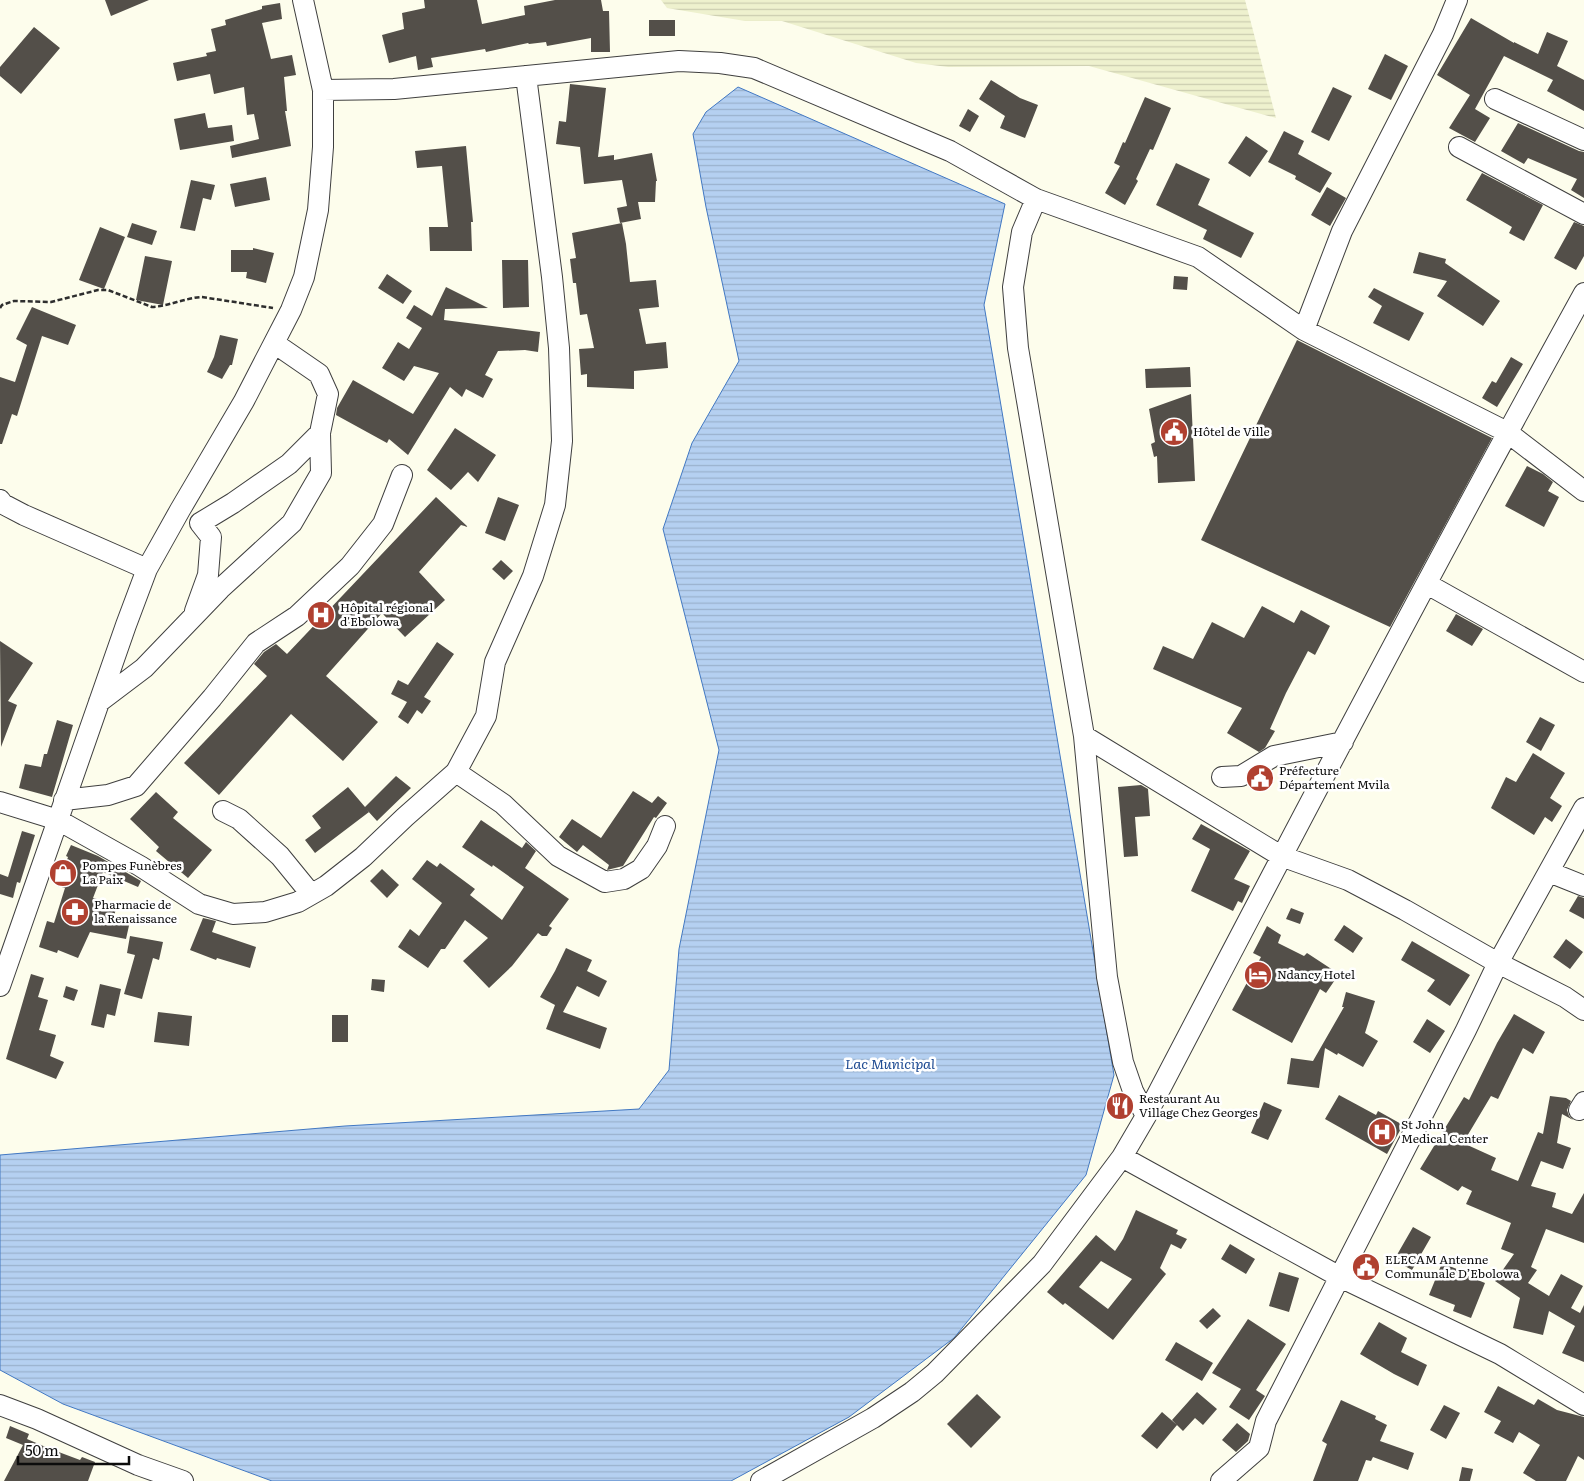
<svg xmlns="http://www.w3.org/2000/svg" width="1584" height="1481" font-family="Literata,serif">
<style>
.farmland{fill:url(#farmland-rules)}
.water{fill:url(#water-rules);stroke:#4278c2}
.building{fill:#534f49;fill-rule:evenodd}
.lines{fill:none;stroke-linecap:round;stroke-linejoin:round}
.minor-casing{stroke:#3f3f3f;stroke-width:22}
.path{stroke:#2e2e2e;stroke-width:2.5;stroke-dasharray:5 2.5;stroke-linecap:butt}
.minor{stroke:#fff;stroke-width:20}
.labels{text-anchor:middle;stroke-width:5;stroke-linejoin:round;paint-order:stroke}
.poi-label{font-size:12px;fill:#0c0c0c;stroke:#fff;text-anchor:start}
.water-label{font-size:14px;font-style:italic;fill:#204c93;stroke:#fff}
</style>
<defs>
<pattern id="farmland-rules" width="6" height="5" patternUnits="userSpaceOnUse" patternTransform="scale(1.25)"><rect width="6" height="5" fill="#eef1ce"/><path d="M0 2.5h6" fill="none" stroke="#cbcdb0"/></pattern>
<pattern id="water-rules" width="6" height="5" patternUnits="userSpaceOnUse" patternTransform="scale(1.25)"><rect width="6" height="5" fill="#b5d0f1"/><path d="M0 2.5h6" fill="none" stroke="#9ab1cd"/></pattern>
</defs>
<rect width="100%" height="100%" fill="#fdfdec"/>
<path class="farmland" d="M661,0H1245L1276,118L1089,66L948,67L916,63L782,21H745L667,8Z"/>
<path class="water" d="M738,87L1005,204L984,305L1114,1075L1086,1175L954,1338L849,1417L731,1481H272L63,1404L0,1370V1155L345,1126L639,1109L669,1070L679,949L719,750L663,529L692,443L739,361L706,207L693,134L706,112Z"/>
<path class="building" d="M105,0H149L111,16Z
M424,0H477L482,24L525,15L524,6L555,0H601L603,11H609L610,52H591V38L547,46L546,42L529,44L528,43L486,52L485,49L431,58L433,67L418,70L416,56L389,63L382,35L404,29L402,13L425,8Z
M280,3L282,19L262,23L271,59L292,55L296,75L284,77L287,111H285L291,146L232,158L230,146L259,139L254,114L247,115L244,87L214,94L210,74L177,81L173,63L207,56L206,53L216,51L211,29L226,25L225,20L262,9V6Z
M1471,18L1514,43V42L1538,54L1547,32L1568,41L1557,66L1584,80V111L1547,91L1553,80L1504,56L1475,109L1490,118L1475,142L1449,128L1470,95L1437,75Z
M649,20H675V36H649Z
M34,27L60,48L21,94L0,76V67Z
M1385,54L1408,66L1391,100L1368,89Z
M991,80L1020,98L1038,105L1025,138L1000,128L1005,116L979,99Z
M570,84L606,88L598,157L614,155V160L652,153L657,181H656L655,202H638L641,219L620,223L617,208L627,206L622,180L584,184L580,147L556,144L559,121L566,122Z
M1333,87L1352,96L1329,141L1311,132Z
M1145,97L1171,108L1153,150L1150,149L1136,179L1138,181L1125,205L1105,193L1120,166L1114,163L1123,142L1125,143Z
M968,109L979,116L970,132L959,126Z
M205,113L208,128L232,125L234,141L180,150L174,119Z
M1518,123L1579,151L1584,152V198L1571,190L1577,179L1528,158L1524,164L1501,151Z
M1284,131L1304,141L1298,154L1332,173L1320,193L1295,179L1296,176L1268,162Z
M1246,136L1268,151L1250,177L1228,163Z
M466,146L473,222H471L472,251H430L429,227H448L442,166L417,168L415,151Z
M1176,163L1210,179L1198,205L1254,233L1241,258L1203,239L1207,230L1156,205Z
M1482,173L1543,205L1524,241L1509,233L1512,227L1466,200Z
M266,177L270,200L235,207L230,184Z
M191,180L215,185L211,200L203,198L195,231L180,228Z
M1327,187L1346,198L1330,226L1311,215Z
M1574,222L1584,226V256L1576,270L1554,258Z
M132,223L157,231L152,245L127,237Z
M622,223L626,244L630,282L656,280L659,307L639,309L646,344L666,342L668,368L634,371V389L587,387V374L581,375L579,349L594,348L587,314L580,315L576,283H573L570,259L576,258L572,233Z
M100,227L125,237L104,289L79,280Z
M253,248L274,253L266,283L246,278L247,272H231V250H253Z
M1419,252L1446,259L1445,263L1500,301L1483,326L1437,296L1447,281L1413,273Z
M145,256L172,261L163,305L136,300Z
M502,260H528L529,307L503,308Z
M387,274L412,291L403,304L378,288Z
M1174,276L1188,277L1187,290L1173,289Z
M446,287L488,308L445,309L444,320L540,332L538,352L525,350L498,351L485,375L493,379L483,398L466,389L462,397L450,387L408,455L389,439L387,443L336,415L337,408L353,380L413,414L439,373L414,366L404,381L382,368L398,342L409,349L422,328L406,318L414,305L432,316Z
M1374,288L1424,313L1409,341L1373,323L1382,306L1368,297Z
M32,307L76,325L68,345L42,336L17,416L12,414L2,444H0V377L15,382L27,345L16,339Z
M220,335L238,339L232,365H230L222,379L207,372L214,357Z
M1297,340L1492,438L1390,627L1201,540Z
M1511,357L1523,364L1497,407L1482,398L1492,381L1496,383Z
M1190,367L1191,387L1146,388L1145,369Z
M1191,394L1195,481L1158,483L1157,456L1154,457L1151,444L1155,442L1149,409Z
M455,428L496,455L478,482L468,472L451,490L427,470Z
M1527,466L1543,474L1553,482L1548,491L1559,497L1544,527L1505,506Z
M436,497L468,527L461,525L419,572L445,600L405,637L382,613L326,676L378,722L343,761L291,714L219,795L184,763L267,676L254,664L264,652L276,644L287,654Z
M498,497L519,505L505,541L485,533Z
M501,560L513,571L504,580L492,569Z
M1262,606L1294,623L1301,610L1330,626L1315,655L1308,651L1286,693L1270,729L1275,731L1265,748L1259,752L1227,733L1242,708L1153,669L1163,646L1193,659L1212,622L1244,638Z
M1456,614L1483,629L1472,646L1446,631Z
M0,641L33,663L8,701L17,705L1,747Z
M437,642L454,654L424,697L431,701L422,714L417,710L408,724L398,717L407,702L391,694L398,680L408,685Z
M1540,717L1555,725L1541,751L1526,742Z
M57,720L73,725L52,797L19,788L25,764L41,767L44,754H47Z
M1533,753L1565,773L1550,798L1562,806L1552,822L1545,817L1534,835L1491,808L1506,777L1516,782Z
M396,776L411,788L377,821L367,810L369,812L315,853L305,840L321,828L312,816L348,787L365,807Z
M1141,785L1148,789L1150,816L1135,817L1138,856L1124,857L1118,787Z
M633,791L652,803L658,796L667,803L656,818L654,817L623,866L607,870L609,865L583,845L577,852L559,837L572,819L601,838Z
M156,792L178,812L173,818L212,850L188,878L156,851L159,847L130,819Z
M481,820L522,848L526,842L536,851L525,868L569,899L549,926L552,928L547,936H542L538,933L512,966L489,988L463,961L488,938L465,920L445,949H441L428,968L398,947L410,929L419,936L442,903L412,879L427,860L437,867L440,863L475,889L470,895L502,920L524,887L493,865L492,867L462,847Z
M1201,824L1250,851L1234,879L1250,886L1242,903L1238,901L1233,911L1191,891L1210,849L1192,839Z
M22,831L35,835L20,883L17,882L13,898L0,894V874L8,877Z
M71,845L98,856L141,881L138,887L103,872L93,898L117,904L114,917L130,921L126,939L90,932L78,958L58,950L57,953L39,947L47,921L54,923L65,888L58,886L68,857L66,856Z
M382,869L399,885L387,898L370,881Z
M1578,896L1584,898V919L1569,911Z
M1291,908L1304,913L1300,924L1286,919Z
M203,918L216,921L212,932L256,947L250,968L217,958L216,960L190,950Z
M1344,925L1363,938L1353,953L1334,940Z
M1267,926L1281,935L1278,943L1304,956L1307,953L1339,974L1326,993L1320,989L1292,1043L1232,1010L1261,957L1253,953Z
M130,936L163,942L159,960L153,958L142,999L124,994L135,955L127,953Z
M1566,939L1583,952L1570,969L1553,957Z
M1412,941L1470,975L1450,1006L1427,991L1435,980L1401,960Z
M566,948L592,960L587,971L607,981L599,997L577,986L563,1012L607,1028L600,1049L546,1029L555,1005L540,997L555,971Z
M31,974L44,978L38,997L48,1000L39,1030L56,1035L50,1056L64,1062L56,1079L6,1059Z
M372,979L385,980L384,992L371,990Z
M100,984L121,989L115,1016L107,1014L104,1028L91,1025Z
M66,986L78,990L74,1001L63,997Z
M1346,992L1375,1001L1365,1033L1378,1041L1363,1067L1338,1053L1337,1055L1325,1048L1319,1088L1287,1084L1291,1058L1313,1061L1344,1007H1342Z
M158,1012L192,1016L189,1046L154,1042Z
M1514,1014L1545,1032L1533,1054L1523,1048L1498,1099L1491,1096L1463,1143L1496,1158L1491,1170L1518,1181L1538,1132L1543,1134L1550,1096L1566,1098L1571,1101L1567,1110L1569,1116L1573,1120L1562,1114L1557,1143L1571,1148L1563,1169L1541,1161L1531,1186L1556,1193L1552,1207L1572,1214L1584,1193V1243L1546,1229L1531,1267L1537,1270L1528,1283L1549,1296L1561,1274L1583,1286L1571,1308L1580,1313L1584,1305V1362L1562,1353L1575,1326L1549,1311L1543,1335L1513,1328L1520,1298L1495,1281L1514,1254L1501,1249L1511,1223L1466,1204L1472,1191L1462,1186L1458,1191L1420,1169L1464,1097L1469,1100L1497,1043Z
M332,1015H348V1042H332Z
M1427,1019L1445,1031L1430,1053L1413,1042Z
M1339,1095L1376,1115L1378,1111L1403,1125L1387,1154L1325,1119Z
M1264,1102L1282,1110L1268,1140L1251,1133Z
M1136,1210L1178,1230L1176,1234L1187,1239L1181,1249L1171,1244L1160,1268L1166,1274L1113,1340L1065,1303L1063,1305L1047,1292L1096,1235L1115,1251L1123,1239ZM1101,1261L1132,1279L1108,1309L1079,1287Z
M1413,1227L1431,1237L1412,1270L1394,1260Z
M1230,1244L1255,1259L1246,1274L1221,1259Z
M1442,1263L1464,1272L1463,1274L1485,1283L1471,1318L1453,1311L1455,1305L1429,1295Z
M1279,1272L1299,1278L1289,1312L1269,1306Z
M1213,1308L1221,1316L1207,1329L1199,1321Z
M1248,1319L1286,1344L1256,1390L1265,1396L1249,1420L1229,1407L1241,1389L1212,1373Z
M1379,1322L1407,1338L1401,1352L1427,1365L1418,1386L1394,1374L1360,1354Z
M1176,1342L1213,1363L1202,1381L1165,1360Z
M1498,1386L1534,1405L1538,1399L1557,1410L1584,1417V1460L1578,1456L1566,1481H1536L1523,1473L1540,1445L1519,1432L1513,1443L1494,1433L1501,1421L1484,1412Z
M1197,1392L1217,1409L1203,1425L1195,1418L1183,1431L1172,1420Z
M977,1394L1001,1417L971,1448L947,1424Z
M1341,1400L1376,1416L1375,1419L1387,1425L1380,1441L1414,1453L1408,1470L1373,1457L1371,1461L1366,1460L1358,1481H1313L1327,1444L1322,1441Z
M1444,1405L1460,1413L1446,1439L1430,1430Z
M1162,1412L1177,1425L1157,1449L1141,1436Z
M1237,1423L1250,1434L1248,1441L1236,1452L1222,1440Z
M10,1426L29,1434L27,1439L48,1448L80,1460L82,1457L95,1462L88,1481H4L23,1445L6,1438Z
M1462,1467L1473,1469L1470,1481H1459Z"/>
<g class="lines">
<defs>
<path id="minor" d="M323,90L394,89L679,61L720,63L754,68L950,151L1036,199L1198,257L1304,330L1507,432L1584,491
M1495,99L1584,140
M1459,147L1584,214
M1036,199L1022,232L1013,287L1018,348L1084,736L1107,977L1123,1062L1133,1091L1146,1116
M1304,330L1342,231L1443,34L1457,0
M0,500L3,504L24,515L147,569
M1427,584L1584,672
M195,611L208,575L211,537L200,523L233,503L289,464L320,433
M99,702L144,668L220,589L292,523L321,473L320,433L328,394L319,374L274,343
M1084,736L1281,856L1348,880L1405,910L1498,963L1565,997L1584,1010
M456,772L503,804L558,856L605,882L624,879L641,869L657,846L665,826
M1222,777L1241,776L1274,756L1343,742
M64,800L108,795L136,786L212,698L256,643L297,616L350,566L383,524L402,475
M0,802L58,820L140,866L199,904L233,914L265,912L298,902L326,886L363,857L405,817L456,772L486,716L495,662L533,576L555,505L562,441L559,348L552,277L526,76
M223,811L239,819L280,856L311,894
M1549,872L1584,886
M0,986L126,625L147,569L180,510L244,401L291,310L304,277L318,210L323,147V90L303,0
M1579,1110L1584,1102
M1122,1157L1340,1277L1500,1354L1584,1405
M0,1405L37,1419L138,1465L183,1481
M761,1481L873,1418L912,1392L935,1373L1042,1264L1122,1157L1146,1116C1290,840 1434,565 1584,293
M1221,1481L1259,1448L1266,1421L1466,1030L1498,963L1584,808"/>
</defs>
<use href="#minor" class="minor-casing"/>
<path class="path" d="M0,308L2,305L14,301L51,302L98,290H108L152,307C169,306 185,298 202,297L273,308"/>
<use href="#minor" class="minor"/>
</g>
<defs>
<symbol id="civic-disc" viewBox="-11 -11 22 22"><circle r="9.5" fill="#b04030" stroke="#fff"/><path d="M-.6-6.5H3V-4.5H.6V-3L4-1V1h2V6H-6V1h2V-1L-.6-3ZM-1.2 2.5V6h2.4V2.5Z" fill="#fff"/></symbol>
<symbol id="hospital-disc" viewBox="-11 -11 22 22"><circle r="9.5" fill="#b04030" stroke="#fff"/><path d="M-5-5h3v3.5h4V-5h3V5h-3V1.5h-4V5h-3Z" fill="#fff"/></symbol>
<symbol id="shop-disc" viewBox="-11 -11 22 22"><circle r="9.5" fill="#b04030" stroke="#fff"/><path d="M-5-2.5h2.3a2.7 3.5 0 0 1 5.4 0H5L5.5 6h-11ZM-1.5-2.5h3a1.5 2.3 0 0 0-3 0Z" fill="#fff"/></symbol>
<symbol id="pharmacy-disc" viewBox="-11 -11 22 22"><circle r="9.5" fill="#b04030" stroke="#fff"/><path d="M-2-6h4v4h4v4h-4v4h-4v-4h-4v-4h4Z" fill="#fff"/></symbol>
<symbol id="hotel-disc" viewBox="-11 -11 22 22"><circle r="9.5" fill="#b04030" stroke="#fff"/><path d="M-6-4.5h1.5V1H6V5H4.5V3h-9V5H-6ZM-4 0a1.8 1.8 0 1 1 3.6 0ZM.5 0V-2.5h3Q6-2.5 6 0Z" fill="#fff"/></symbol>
<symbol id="restaurant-disc" viewBox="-11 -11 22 22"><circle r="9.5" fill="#b04030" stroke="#fff"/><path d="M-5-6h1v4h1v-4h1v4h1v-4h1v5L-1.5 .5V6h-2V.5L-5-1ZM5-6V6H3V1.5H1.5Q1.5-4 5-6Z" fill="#fff"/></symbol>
</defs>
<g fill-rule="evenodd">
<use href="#civic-disc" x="1158" y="416" width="32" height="32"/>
<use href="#hospital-disc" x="305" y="599" width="32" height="32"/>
<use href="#civic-disc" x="1244" y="762" width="32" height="32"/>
<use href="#shop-disc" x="47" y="857" width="32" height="32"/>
<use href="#pharmacy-disc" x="59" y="896" width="32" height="32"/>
<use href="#hotel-disc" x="1242" y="959" width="32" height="32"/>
<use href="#restaurant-disc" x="1104" y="1090" width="32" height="32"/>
<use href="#hospital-disc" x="1366" y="1116" width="32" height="32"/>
<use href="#civic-disc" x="1350" y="1251" width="32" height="32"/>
</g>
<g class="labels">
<g class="poi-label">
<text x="1193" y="436">Hôtel de Ville</text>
<text x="340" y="612">Hôpital régional<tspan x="340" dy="14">d'Ebolowa</tspan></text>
<text x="1279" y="775">Préfecture<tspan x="1279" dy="14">Département Mvila</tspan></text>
<text x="82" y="870">Pompes Funèbres<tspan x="82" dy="14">La Paix</tspan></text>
<text x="94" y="909">Pharmacie de<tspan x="94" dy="14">la Renaissance</tspan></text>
<text x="1277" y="979">Ndancy Hotel</text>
<text x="1139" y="1103">Restaurant Au<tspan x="1139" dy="14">Village Chez Georges</tspan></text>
<text x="1401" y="1129">St John<tspan x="1401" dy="14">Medical Center</tspan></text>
<text x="1385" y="1264">ELECAM Antenne<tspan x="1385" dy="14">Communale D’Ebolowa</tspan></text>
</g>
<g class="water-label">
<text x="890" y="1069">Lac Municipal</text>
</g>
</g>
<path d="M18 1456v8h111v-8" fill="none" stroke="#0c0c0c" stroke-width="2.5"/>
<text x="25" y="1456" font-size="15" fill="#0c0c0c" stroke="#ffffff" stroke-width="4" paint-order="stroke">50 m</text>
</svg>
